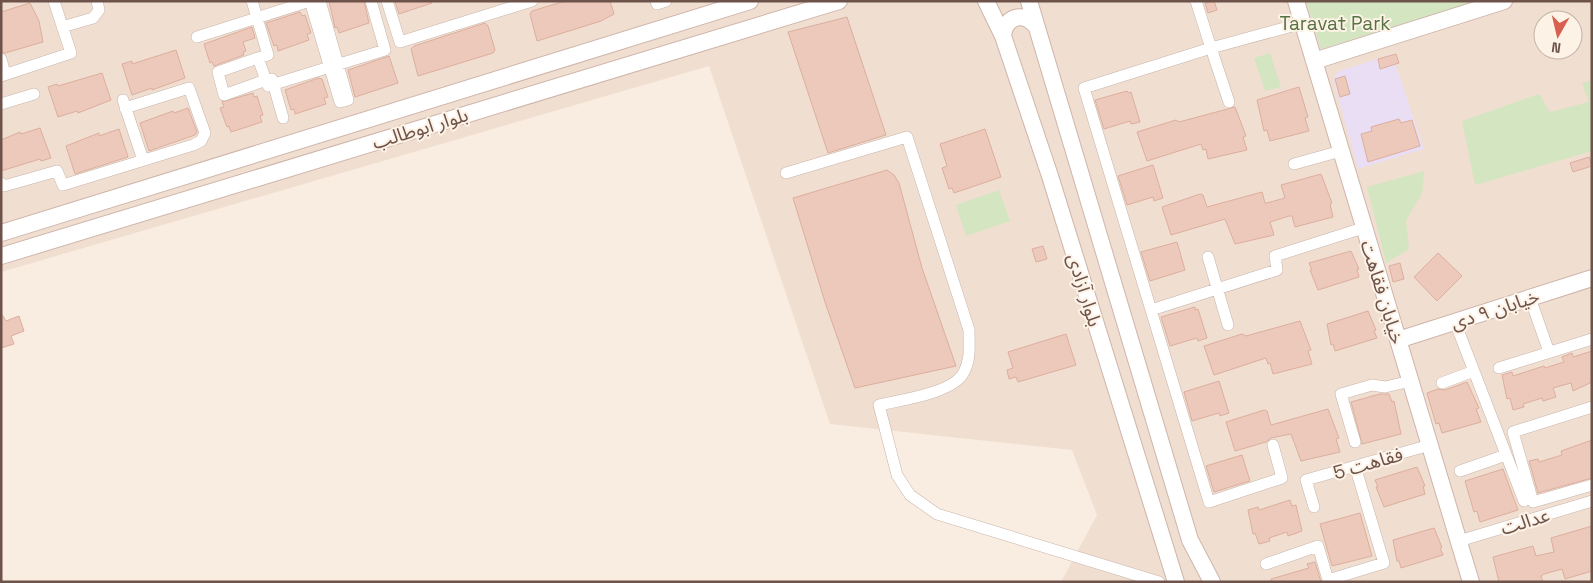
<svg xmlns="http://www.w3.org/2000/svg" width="1593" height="583" font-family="'Space Grotesk','Noto Sans Arabic',sans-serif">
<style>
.residential{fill:#f0ded0;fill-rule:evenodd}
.education{fill:#eadef5}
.green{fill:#d4e5c1}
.building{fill:#ecc9bb;stroke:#ddae9d}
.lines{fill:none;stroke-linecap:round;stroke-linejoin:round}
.street-casing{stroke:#c8b4aa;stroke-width:12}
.secondary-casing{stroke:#ceb5aa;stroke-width:18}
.street{stroke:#fff;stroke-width:11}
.secondary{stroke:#fff;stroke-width:16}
.labels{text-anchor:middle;stroke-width:4;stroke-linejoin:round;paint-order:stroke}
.park-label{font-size:19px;fill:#577344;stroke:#fdf2e6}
.street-label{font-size:19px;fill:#6e534b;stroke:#fdf2e6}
</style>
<rect width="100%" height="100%" fill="#f9ede1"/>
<path class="residential" d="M1,1H1592V582H1061L1097,515L1072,450L830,424L709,66L1,272ZM1543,20H1573V50H1543Z"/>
<path class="education" d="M1392,54L1424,149L1358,169L1333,79L1339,71Z"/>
<path class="green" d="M1306,1H1477L1321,49Z
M1270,53L1281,87L1265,91L1254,58Z
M1592,80V151L1475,185L1462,121L1539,94L1550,112L1589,102L1582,83Z
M1424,171L1422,194L1406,220L1409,249L1386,263L1367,187Z
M999,190L1010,221L966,236L956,205Z"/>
<path class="building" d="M329,1H364L369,23L339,33L337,27L335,28Z
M395,1H432V3L399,14Z
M565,1H610L614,14L601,21L537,41L530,14L532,11Z
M1214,1L1217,10L1208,13L1205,3Z
M30,3L39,21L43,42L5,53L1,52V12Z
M300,12L302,16L305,15L311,33L307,34L309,40L278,51L277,45L274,46L266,23Z
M847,17L886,135L828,153L788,32Z
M485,23L488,26L495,50L493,53L418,76L411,49L414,46Z
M252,27L255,38L243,42L246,51L243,52L244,55L214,66L212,62L210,63L204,44Z
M176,50L185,78L152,90V88L132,95L122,64L132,61V64Z
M1396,54L1399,63L1380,69L1378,59Z
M389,56L398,83L355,97L348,70Z
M102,73L111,100L78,113L77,111L58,117L48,87L57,84L58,86Z
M1345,76L1350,94L1340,97L1335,79Z
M318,78L322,79L328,97L324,98L326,104L295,114L294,109L291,110L285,90Z
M1299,87L1308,117L1305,118L1309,131L1270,141L1267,130L1264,131L1257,100Z
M1127,91L1128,93L1131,92L1140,122L1131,124L1130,121L1104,129L1095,100Z
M253,93L254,97L257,96L263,115L260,116L262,122L231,132L229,126L227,127L220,108L224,107L222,102Z
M1235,107L1246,136L1243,137L1247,150L1208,159L1206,149L1203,150L1201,144L1147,161L1137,132L1176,120L1179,122Z
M188,108L197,132L195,135L149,151L140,123L173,111L174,113Z
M1399,119L1401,123L1412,120L1420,146L1368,162L1361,134L1372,131L1371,127Z
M40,128L51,158L41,161L40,159L1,171V140L20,132L21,134Z
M119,129L128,157L75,174L66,146L99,133V136Z
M985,129L1001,177L954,193L952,188L949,189L942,168L947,166L940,144Z
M1589,157L1592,166L1573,172L1570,163Z
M1153,165L1163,198L1154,201L1153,197L1127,205L1118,176Z
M887,170L894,175L899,183L922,268L956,366L855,388L825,302L793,198Z
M1321,174L1332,203L1330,204L1333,217L1295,227L1292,216H1289L1270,222L1274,235L1235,244L1225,219L1171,235L1162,207L1200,194L1203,195L1207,207L1262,192L1265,203H1267L1285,198L1281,185Z
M1177,242L1185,270L1150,281L1141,252Z
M1043,246L1047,259L1036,262L1032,249Z
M1351,251L1359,269H1357L1359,277L1318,290L1310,270H1312L1309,263Z
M1438,253L1462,276L1437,301L1414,277Z
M1400,263L1404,279L1393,282L1389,266Z
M1195,307V310L1198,309L1207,338L1198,341L1197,338L1170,346L1161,317Z
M1368,311L1376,330L1374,331L1377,338L1335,351L1333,344L1331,345L1327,324Z
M1,313L6,321L19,316L24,331L11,336L14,344L1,348Z
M1300,321L1311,350L1308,351L1312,364L1273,374L1270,363L1268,364L1266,358L1214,375L1204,346L1242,334L1246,336Z
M1066,334L1076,365L1018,382L1016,377L1009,379L1007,370L1013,368L1008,352Z
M1592,351V382L1573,391L1571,383L1553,388L1556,397L1543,401L1542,398L1523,404L1524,407L1513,410L1510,398L1507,399L1502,375L1512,372L1513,376L1544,366L1545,368L1564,362L1562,357L1572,353L1573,357Z
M1219,381L1229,413L1220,416L1219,413L1192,421L1184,392Z
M1467,382L1479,408L1476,409L1481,422L1442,433L1439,423L1436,424L1427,393L1438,389L1445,390Z
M1380,394H1389L1392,402L1394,401L1401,434L1362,444L1351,402Z
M1328,409L1339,438L1336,439L1340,452L1301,461L1291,434L1271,438L1266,442L1235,451L1226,422L1264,410L1267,411L1271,425Z
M1592,440V478L1538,493L1529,461L1538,459L1539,462L1562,455L1561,451Z
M1242,455L1250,481L1214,492L1206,466Z
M1417,467L1425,486H1423L1425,494L1384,507L1376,487H1378L1375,480Z
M1503,469L1518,510L1480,522L1477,511L1474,512L1465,481Z
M1290,500L1292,506L1296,505L1302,531L1288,536L1287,532L1269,538L1270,541L1259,544L1255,533L1253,534L1248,510L1258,507L1259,510Z
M1360,513L1372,556L1332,566L1320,524Z
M1592,526V571L1565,579L1562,569L1544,574L1541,576L1543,582H1499L1493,557L1533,546L1536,556L1554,552L1551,538Z
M1434,528L1442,547L1440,548L1443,555L1401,568L1399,561H1397L1393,540Z
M1315,562L1321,582H1271V579L1309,568L1307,564Z"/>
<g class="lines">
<defs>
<path id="street" d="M252,1L268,55L258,58L268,86L385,50L371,1
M310,1L340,102L348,100L320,1
M387,1L400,42L532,1
M656,1L657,4L666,1
M1196,1L1211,48L1303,23
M62,27L93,18L99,10L97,1
M197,37L310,1
M258,58L218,72L224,95L266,80
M1,59L5,74
M1,76L71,53L54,1
M272,79L283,118
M123,100L143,160
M1,104L34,94
M1294,164L1341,151
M786,173L907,137L969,330C969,344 971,359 964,372C954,393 901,400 879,405L897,475L910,495L937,514L1159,582
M1,183L4,186L57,171L63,185L193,145L201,141L205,133L189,88L125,108
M1208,257L1228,325
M1530,298L1549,352
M1151,310L1084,88L1211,48L1229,102
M1455,322L1524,501
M1499,368L1592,339
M1442,383L1474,371
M1592,407L1513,432L1533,502L1592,485
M1355,442L1341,394L1372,385L1385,387L1411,381
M1273,445L1282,478L1209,502L1151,310L1277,270L1275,256L1363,228
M1460,471L1506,455
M1314,507L1306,480L1430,445
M1459,541L1592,501
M1266,564L1318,546L1328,580L1384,563L1355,466"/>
<path id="secondary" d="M986,1L1003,36L1050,176L1176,582
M1029,1L1190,540L1212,582
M1296,1L1471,582
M1003,36C1005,17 1022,11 1035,25
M1314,61L1504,1
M1,233L750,1
M1,256L839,1
M1398,340L1592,278"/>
</defs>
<use href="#street" class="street-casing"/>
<use href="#secondary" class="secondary-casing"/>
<use href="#street" class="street"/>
<use href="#secondary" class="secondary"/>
</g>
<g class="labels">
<g class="park-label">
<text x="1335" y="30">Taravat Park</text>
</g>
<g class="street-label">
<text transform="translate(420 128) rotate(-17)" y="7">بلوار ابوطالب</text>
<text transform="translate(1085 290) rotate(73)" y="7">بلوار آزادی</text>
<text transform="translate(1383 292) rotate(73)" y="7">خیابان فقاهت</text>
<text transform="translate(1495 309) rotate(-18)" y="7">خیابان ۹ دی</text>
<text transform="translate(1368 463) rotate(-16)" y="7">فقاهت 5</text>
<text transform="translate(1525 521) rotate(-17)" y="7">عدالت</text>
</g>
</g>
<rect width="1593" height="583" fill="none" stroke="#6e534b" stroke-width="5"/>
<g transform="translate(1558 35) rotate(188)"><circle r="24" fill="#fdf2e6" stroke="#c4b2a8"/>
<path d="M0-4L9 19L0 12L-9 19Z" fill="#d95f50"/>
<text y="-8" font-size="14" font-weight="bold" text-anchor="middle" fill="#6e534b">N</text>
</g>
</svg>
